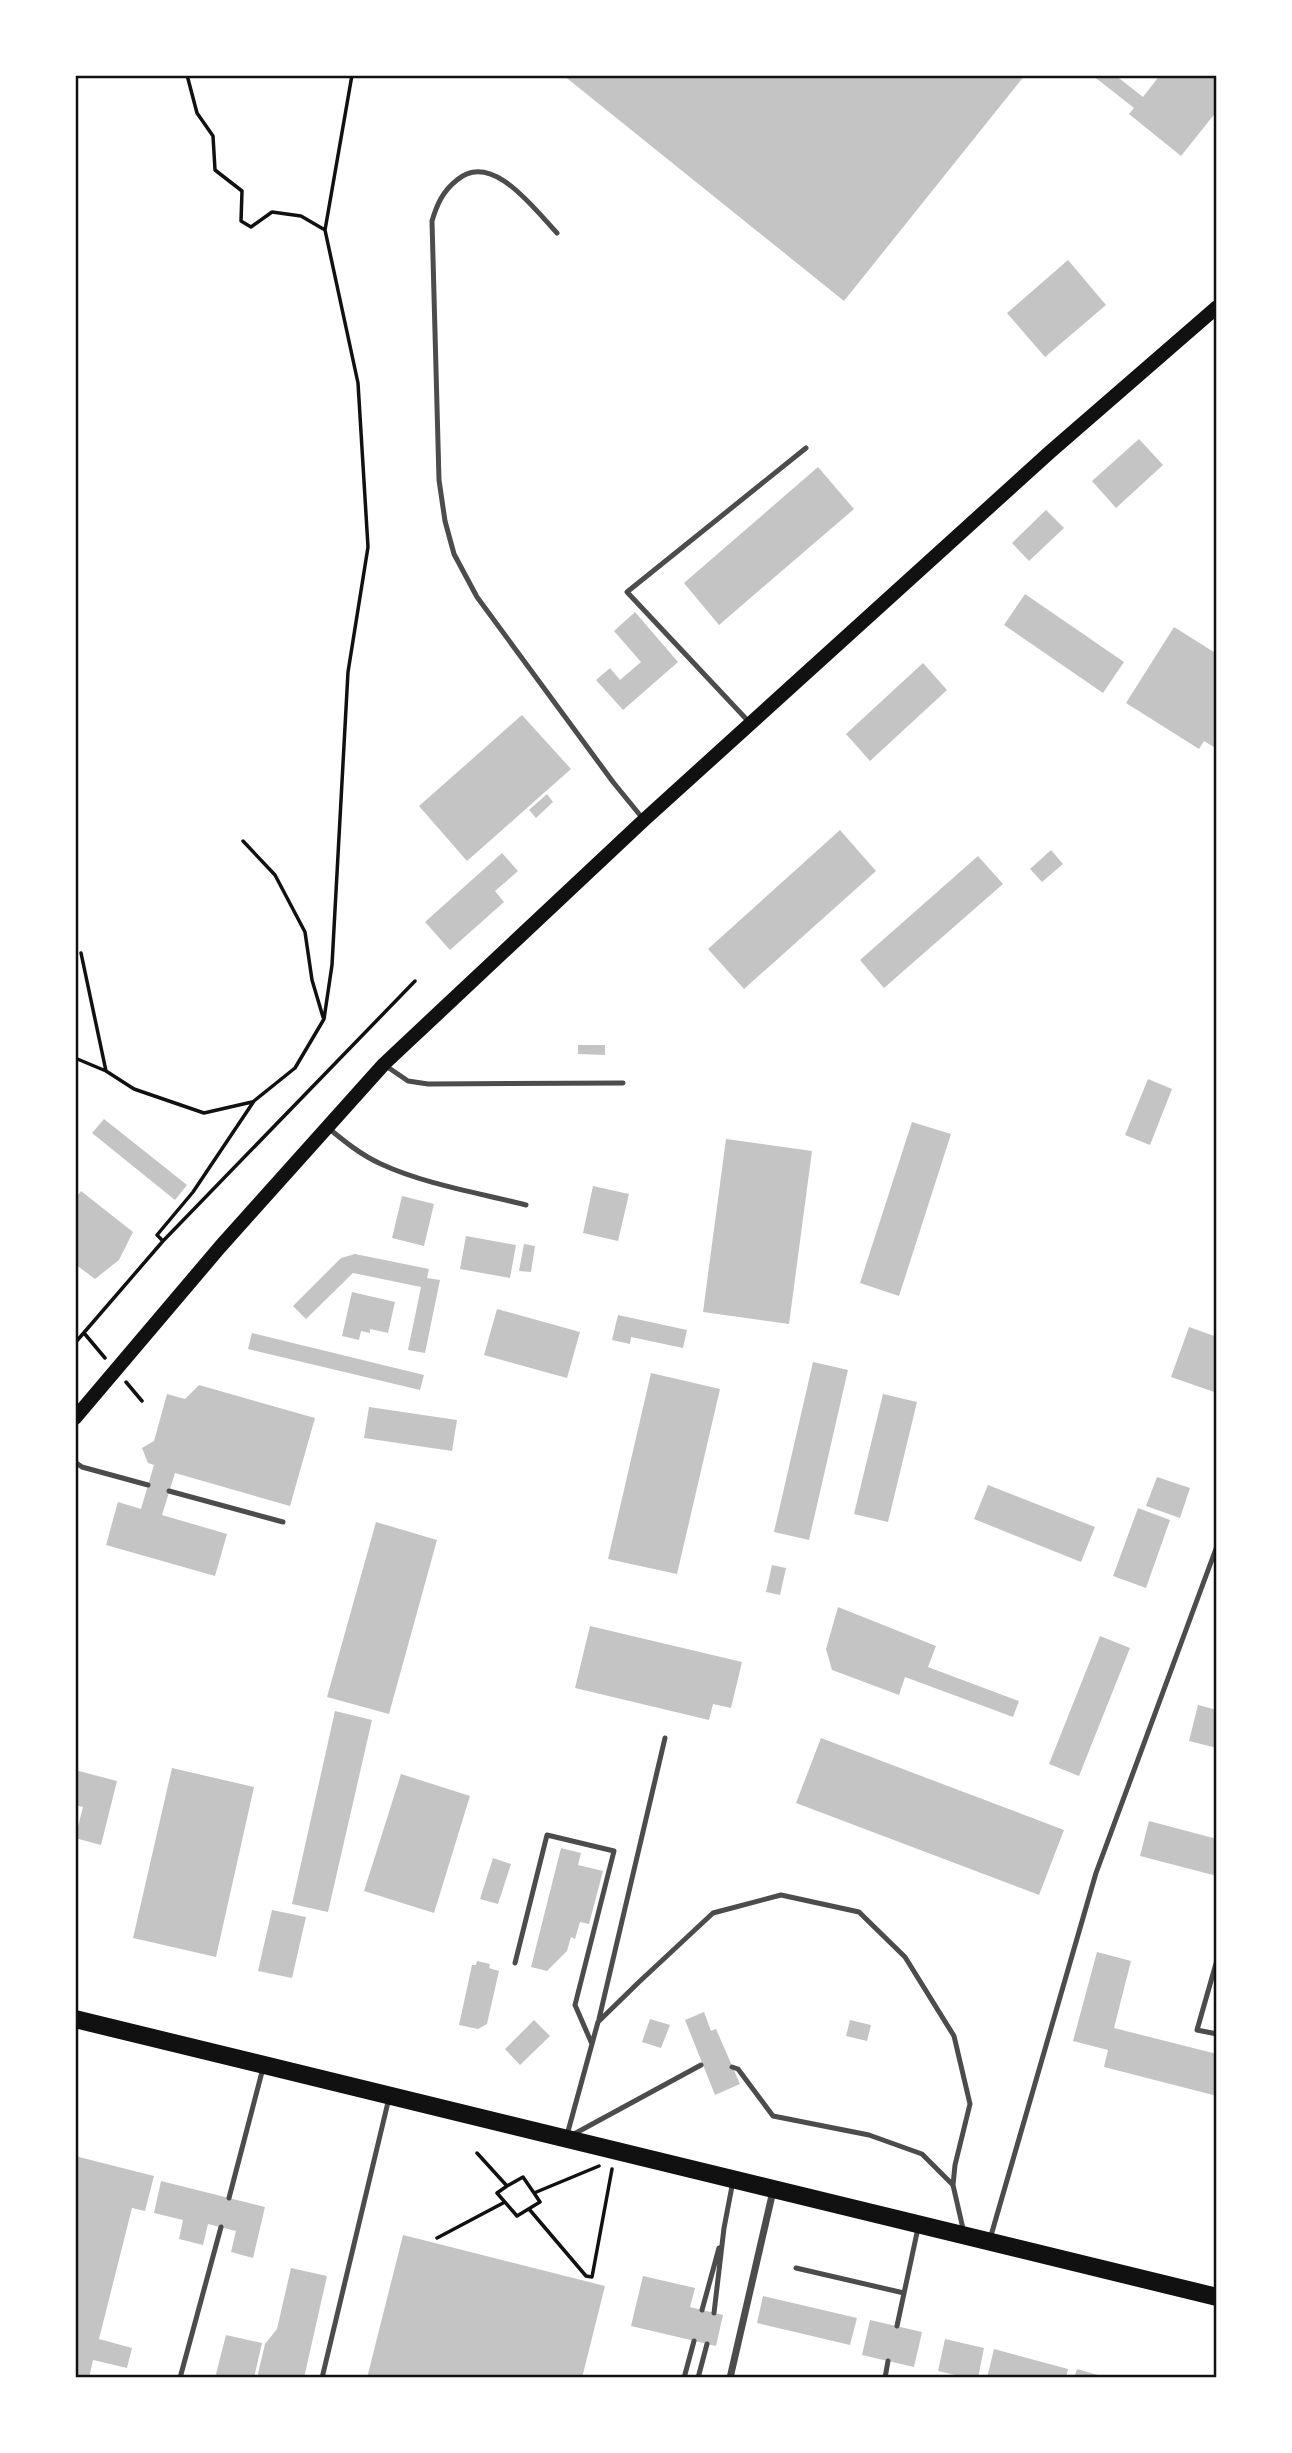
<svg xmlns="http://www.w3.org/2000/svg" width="1292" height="2453" font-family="Rubik,sans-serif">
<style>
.building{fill:#c4c4c4}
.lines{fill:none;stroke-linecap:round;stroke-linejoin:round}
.path{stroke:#111;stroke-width:3.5}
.service{stroke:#4c4c4c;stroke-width:5}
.minor{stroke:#4c4c4c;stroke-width:7}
.secondary{stroke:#111;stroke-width:14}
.primary{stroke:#111;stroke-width:18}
.neatline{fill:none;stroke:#111;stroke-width:2.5}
</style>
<rect width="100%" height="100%" fill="#fff"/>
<path class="building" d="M563,75H1025L844,301Z
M1092,75H1115L1143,97L1160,75H1217V111L1181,156L1129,114L1134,108Z
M1068,260L1106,305L1045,357L1007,313Z
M1139,439L1163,465L1116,508L1092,481Z
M818,467L854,509L719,625L684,583Z
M1046,510L1064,528L1029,561L1012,543Z
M1025,594L1124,662L1103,693L1004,625Z
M635,612L678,662L623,710L596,680L610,668L620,680L641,662L614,631Z
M1174,627L1217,654V749L1204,741L1199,749L1126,703Z
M923,663L947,690L870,761L846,734Z
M522,715L571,769L467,861L419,806Z
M547,794L553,802L536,818L529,810Z
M840,830L876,871L744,989L708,949Z
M1051,850L1063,864L1042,882L1030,869Z
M502,853L518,871L495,891L504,902L450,950L425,922Z
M978,856L1003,884L884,988L860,960Z
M578,1045H605V1055L578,1054Z
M1148,1079L1172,1089L1150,1145L1125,1135Z
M104,1119L187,1185L175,1200L92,1133Z
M912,1122L951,1134L899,1296L860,1283Z
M726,1139L812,1151L789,1324L703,1312Z
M593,1186L629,1194L618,1241L583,1233Z
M81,1191L133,1232L119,1260L95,1279L75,1264V1199Z
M402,1196L434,1204L424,1246L392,1238Z
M466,1236L516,1245L510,1278L460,1269Z
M524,1244L535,1246L531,1272L519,1271Z
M355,1254L429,1269L427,1278L440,1280L425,1353L408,1350L421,1287L353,1273L306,1319L293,1306L341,1258Z
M352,1292L395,1302L388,1333L370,1329V1333L361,1331L359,1340L342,1336Z
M497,1309L580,1332L567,1378L484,1355Z
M618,1315L687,1330L683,1348L631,1337L630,1344L612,1340Z
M1189,1327L1217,1337V1393L1171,1377Z
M252,1333L424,1375L420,1390L248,1349Z
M813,1362L848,1370L809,1540L774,1532Z
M651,1373L720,1389L677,1574L608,1559Z
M199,1385L315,1418L290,1506L175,1473L162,1515L227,1534L215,1576L106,1545L118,1502L141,1509L154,1465L148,1463L142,1448L154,1441L167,1394L185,1399Z
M883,1394L917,1402L888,1522L854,1514Z
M369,1407L457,1420L452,1451L364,1438Z
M1157,1477L1190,1488L1180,1518L1146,1506Z
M988,1485L1095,1527L1081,1562L974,1519Z
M1138,1508L1170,1520L1146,1588L1113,1576Z
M376,1522L437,1540L389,1714L327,1697Z
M772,1565L786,1568L780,1595L766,1592Z
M838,1607L936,1646L928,1667L1019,1701L1013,1717L905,1677L899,1695L832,1670L826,1649Z
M590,1626L742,1662L731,1708L713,1704L709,1720L575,1688Z
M1100,1636L1130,1648L1079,1776L1049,1764Z
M1198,1705L1217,1710V1748L1189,1741Z
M335,1711L372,1720L328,1912L292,1904Z
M821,1738L1064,1830L1039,1895L796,1803Z
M172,1768L254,1787L216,1957L133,1938Z
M75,1770L117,1781L101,1845L75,1838L83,1807L75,1805Z
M401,1774L470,1796L434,1913L364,1891Z
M1149,1821L1217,1839V1876L1140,1856Z
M561,1848L581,1853L578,1865L603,1871L589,1924L580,1922L575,1939L571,1937L567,1951L547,1971L531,1967Z
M493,1858L511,1864L498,1904L480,1899Z
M272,1910L306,1917L292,1978L258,1971Z
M1097,1952L1131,1961L1114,2028L1217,2054V2096L1104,2067L1108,2050L1073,2041Z
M477,1961L490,1964L489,1968L499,1971L487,2024L478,2029L459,2025L472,1965H476Z
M704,2012L711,2031L716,2029L740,2084L715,2095L685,2020Z
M650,2019L670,2025L661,2048L642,2042Z
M534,2020L550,2036L520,2065L505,2049Z
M850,2020L871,2025L867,2041L846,2036Z
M75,2156L154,2176L145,2211L132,2208L99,2339L132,2348L127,2368L93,2360L89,2378H75Z
M161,2181L265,2207L253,2258L231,2252L236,2231L208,2224L203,2245L179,2239L183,2220L154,2213Z
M403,2235L605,2286L582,2378H367Z
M291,2268L327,2276L304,2378H257L265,2344L277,2329Z
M643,2276L695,2288L690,2307L723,2315L716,2346L631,2326Z
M763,2296L857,2318L850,2345L757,2323Z
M870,2320L922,2332L914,2367L862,2355Z
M226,2335L262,2343L254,2378H215Z
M945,2339L984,2348L978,2378H959L960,2376L938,2371Z
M994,2349L1068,2369L1066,2378H987Z
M1077,2369L1105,2377V2378H1074Z"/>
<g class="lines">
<path class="path" d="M187,75L197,113L213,136L215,170L242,191L241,221L251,227L272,212L301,216L325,230
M243,841L275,875L305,932L312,980L323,1017
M81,953L106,1071L134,1089L204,1113L252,1102
M75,1058L106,1071
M163,1241L157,1235L193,1192L254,1101L295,1068L324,1019L332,965L348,672L368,547L358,383L325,230L352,75
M84,1333L105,1358
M75,1343L163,1241L415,981
M126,1382L142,1401
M477,2153L507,2186L523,2177L534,2193L599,2166
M507,2186L497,2193L517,2216L540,2202L534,2193
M529,2209L586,2276L592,2277L612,2169
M437,2238L505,2202"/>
<path class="service" d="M557,233C535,210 492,150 457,180C443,191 437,204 432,221L439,480L445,521L454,554L477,597L613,782L644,820
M750,723L627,592L806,448
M386,1066L408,1081L428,1084L623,1083
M327,1127C344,1141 361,1155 381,1164C424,1184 479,1193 526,1205
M75,1462L82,1467L148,1485
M169,1491L283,1522
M1217,1960L1197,2030L1217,2034
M515,1963L547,1835L614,1851L575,2005L592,2044
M599,2019L665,1738
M732,2067L738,2069L773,2116L869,2135L922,2154L953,2185L964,2233
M574,2134L701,2065
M567,2135L598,2022L639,1982L713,1913L781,1895L859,1912L905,1957L954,2036L970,2104L955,2165L953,2185
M229,2198L263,2068
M990,2239L1096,1873L1217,1546
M796,2268L904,2293
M702,2310L719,2248
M714,2313L724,2228L733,2181
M897,2326L918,2228
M180,2378L221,2227
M322,2378L389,2098
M684,2378L694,2341
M698,2378L707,2344
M885,2378L888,2361"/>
<path class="minor" d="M730,2378L773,2191"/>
<path class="secondary" d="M75,1418L220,1247L384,1064L644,820L1050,452L1217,307"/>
<path class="primary" d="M75,2019L1217,2297"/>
</g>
<rect width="1292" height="2453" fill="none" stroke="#ffffff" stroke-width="154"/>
<rect x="77" y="77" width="1138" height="2299" class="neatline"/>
</svg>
